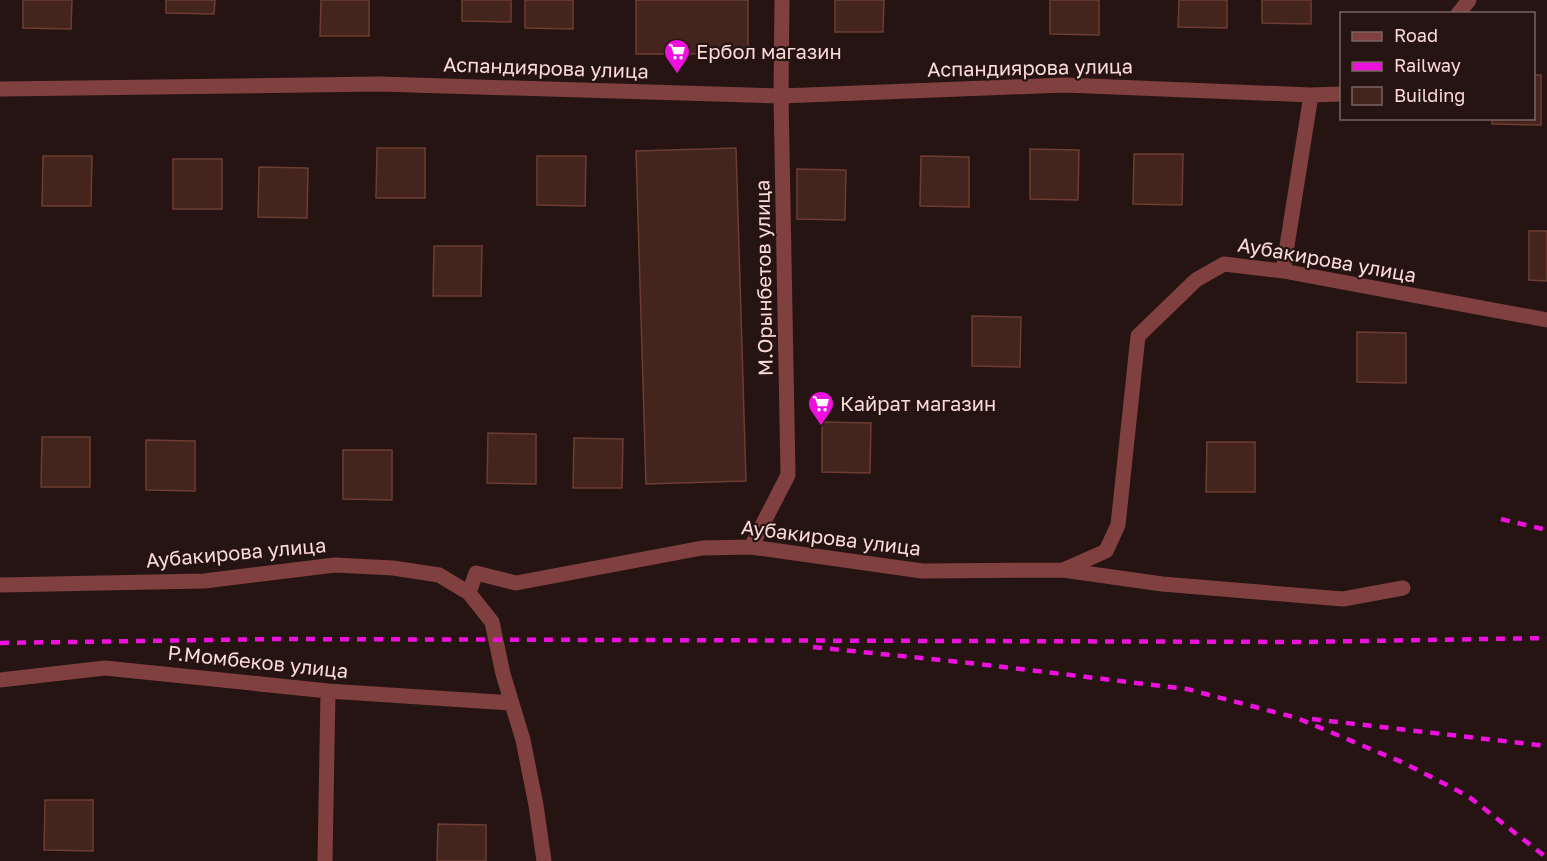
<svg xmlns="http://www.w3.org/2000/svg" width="1547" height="861" font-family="'Golos Text',sans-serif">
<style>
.building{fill:#44251e;stroke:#6e3c32;stroke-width:1.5}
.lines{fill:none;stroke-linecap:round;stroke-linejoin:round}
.minor{stroke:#80403f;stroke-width:15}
.rail{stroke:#e1d;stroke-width:4.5;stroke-dasharray:9 8;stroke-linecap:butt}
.labels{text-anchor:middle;stroke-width:4.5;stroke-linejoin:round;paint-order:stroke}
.poi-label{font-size:20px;fill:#fcdad7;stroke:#251411;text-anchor:start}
.street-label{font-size:20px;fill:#fcdad7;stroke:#251411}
</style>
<rect width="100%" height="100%" fill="#251411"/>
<path class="building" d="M23,0H72L71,29L23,28Z
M166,0H215L214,14L166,13Z
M321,0H369V36H320Z
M462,0H511V22L462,21Z
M525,0H573V29L525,28Z
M636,0H748V54H636Z
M835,0H884L883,32H835Z
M1050,0H1099V35L1050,34Z
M1179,0H1227V28L1178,27Z
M1262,0H1311V24L1262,23Z
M1534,75H1541V125L1492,124V118H1534Z
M377,148H425V198H376Z
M736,148L746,481L646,484L636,151Z
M1030,149L1079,150L1078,200L1030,199Z
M1134,154H1183L1182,205L1133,204Z
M43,156H92L91,206H42Z
M537,156H586L585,206L537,205Z
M921,156L969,157V207L920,206Z
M173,159H222V209H173Z
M259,167L308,168L307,218L258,217Z
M797,169L846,170L845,220L797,219Z
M1529,231H1547V281L1529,280Z
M434,246H482L481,296H433Z
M972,316L1021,317L1020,367L972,366Z
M1357,332L1406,333V383L1357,382Z
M822,422L871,423L870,473L822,472Z
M488,433L536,434V484L487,483Z
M42,437H90V487H41Z
M574,438L623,439L622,488H573Z
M146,440L195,441V491L146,490Z
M1207,442H1255V492H1206Z
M343,450H392V500L343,499Z
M45,800H93V851L44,850Z
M438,824L486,825V861H437Z"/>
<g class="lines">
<path class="minor" d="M1458,14L1469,0
M0,89L380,84L781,96L1065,85L1311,95L1342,94
M1283,271L1311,95
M751,547L788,475L781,96L782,0
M1063,570L1162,584L1343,599L1403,588
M0,585L204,581L335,565L393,568L439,575L469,593L492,622L503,674L523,740L536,805L544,861
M469,593L476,573L516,583L702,548L751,547L922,571L1063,570L1106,551L1118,525L1138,336L1196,280L1224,264L1283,271L1547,320
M0,680L105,668L328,691L512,703
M325,861L328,691"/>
<path class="rail" d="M1501,519L1547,530
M0,643L275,639L1303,642L1547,638
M813,647L970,663L1187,689L1297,718L1404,763L1468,796L1547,858
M1312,719L1547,746"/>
</g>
<defs>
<symbol id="supermarket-pin" viewBox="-11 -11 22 30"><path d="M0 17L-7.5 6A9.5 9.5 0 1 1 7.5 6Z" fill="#e1d" stroke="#251411"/><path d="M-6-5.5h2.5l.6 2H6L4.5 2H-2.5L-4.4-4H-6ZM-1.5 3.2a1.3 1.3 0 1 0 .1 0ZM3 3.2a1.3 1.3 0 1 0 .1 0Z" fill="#fff"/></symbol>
</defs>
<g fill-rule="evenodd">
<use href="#supermarket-pin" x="662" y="37" width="30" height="40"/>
<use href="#supermarket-pin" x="806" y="389" width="30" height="40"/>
</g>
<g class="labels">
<g class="poi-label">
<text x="696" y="59">Ербол магазин</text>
<text x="840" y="411">Кайрат магазин</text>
</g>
<g class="street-label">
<text transform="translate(546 68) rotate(2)" y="7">Аспандиярова улица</text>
<text transform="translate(1030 68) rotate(-1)" y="7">Аспандиярова улица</text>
<text transform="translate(1327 260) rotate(10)" y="7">Аубакирова улица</text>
<text transform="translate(764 278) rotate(-91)" y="7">М.Орынбетов улица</text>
<text transform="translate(831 538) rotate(7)" y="7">Аубакирова улица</text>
<text transform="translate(236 553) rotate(-5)" y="7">Аубакирова улица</text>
<text transform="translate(258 662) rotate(6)" y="7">Р.Момбеков улица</text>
</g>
</g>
<rect x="1340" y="12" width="195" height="108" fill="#251411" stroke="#7b6360" stroke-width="1.5"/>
<rect x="1352" y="32" width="30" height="9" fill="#80403f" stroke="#7b6360" stroke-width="1.5"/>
<text x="1394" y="42" font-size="18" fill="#fcdad7">Road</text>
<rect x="1352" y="62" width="30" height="9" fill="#ee11dd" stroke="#7b6360" stroke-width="1.5"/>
<text x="1394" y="72" font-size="18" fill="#fcdad7">Railway</text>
<rect x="1352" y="87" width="30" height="18" fill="#44251e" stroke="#7b6360" stroke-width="1.5"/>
<text x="1394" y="102" font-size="18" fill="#fcdad7">Building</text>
</svg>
